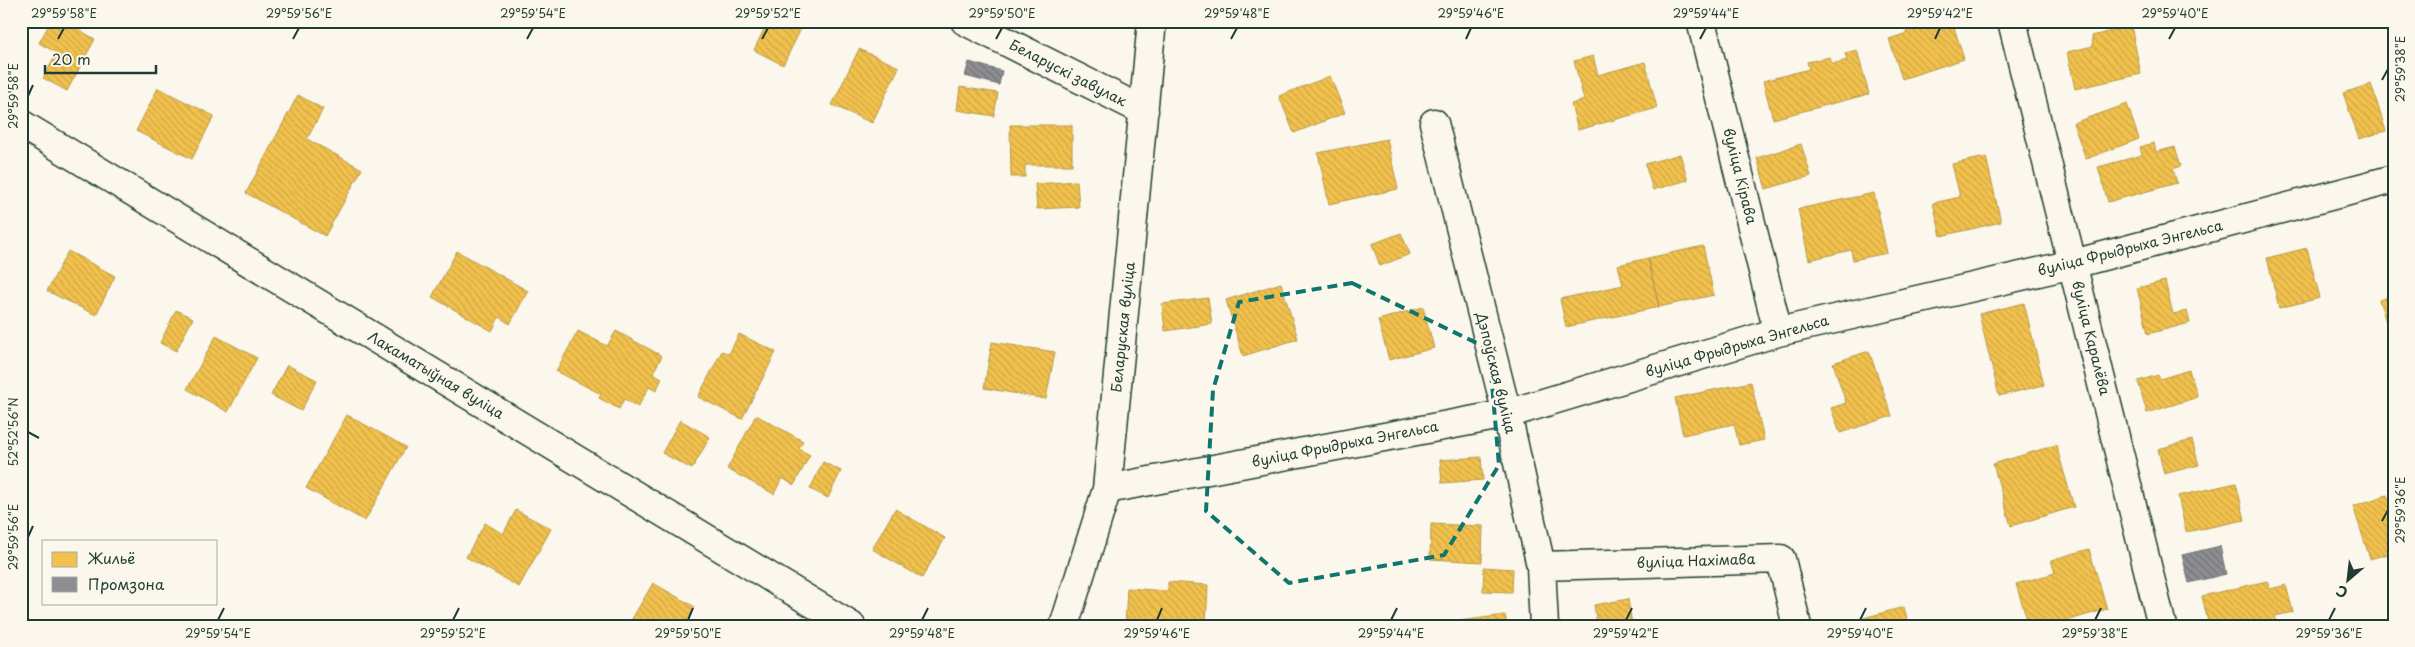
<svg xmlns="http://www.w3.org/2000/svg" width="2415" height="647" font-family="'Playpen Sans',sans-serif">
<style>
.homes{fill:url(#homes-back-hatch);stroke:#b39946}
.industry{fill:url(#industry-back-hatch);stroke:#6c7576}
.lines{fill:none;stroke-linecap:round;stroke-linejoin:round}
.minor-casing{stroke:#1f3d34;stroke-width:31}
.minor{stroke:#fbf7ec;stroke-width:28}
.marked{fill:none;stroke:#0f766e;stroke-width:4;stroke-dasharray:10 6;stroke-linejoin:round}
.ticks{fill:none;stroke:#1f3d34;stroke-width:2}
.labels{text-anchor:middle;stroke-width:5;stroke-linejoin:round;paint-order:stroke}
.street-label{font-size:14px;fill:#1f3d34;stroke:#fbf7ec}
.neatline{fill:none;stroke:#1f3d34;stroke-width:2}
.ticks-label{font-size:12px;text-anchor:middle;fill:#1f3d34}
</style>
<defs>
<pattern id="homes-back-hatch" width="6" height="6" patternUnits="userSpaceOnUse" patternTransform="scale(1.25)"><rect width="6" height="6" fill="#f2c14e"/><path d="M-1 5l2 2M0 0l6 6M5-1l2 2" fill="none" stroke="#cfa745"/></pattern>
<pattern id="industry-back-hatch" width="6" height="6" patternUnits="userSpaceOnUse" patternTransform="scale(1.25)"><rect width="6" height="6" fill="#8d8d92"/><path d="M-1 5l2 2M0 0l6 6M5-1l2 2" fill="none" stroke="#737478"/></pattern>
</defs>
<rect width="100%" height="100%" fill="#fbf7ec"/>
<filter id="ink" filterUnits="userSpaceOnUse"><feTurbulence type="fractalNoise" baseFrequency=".02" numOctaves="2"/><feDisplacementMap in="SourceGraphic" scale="10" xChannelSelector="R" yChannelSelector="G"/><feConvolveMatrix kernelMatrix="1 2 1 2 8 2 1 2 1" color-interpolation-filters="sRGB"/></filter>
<g filter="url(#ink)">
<path class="homes" d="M51,21H64L95,39L67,91L43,78L57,53L39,43Z
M768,21H805L783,65L754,50Z
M1903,21H1952L1964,59L1902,79L1889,39L1907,33Z
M2131,26L2141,74L2075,89L2067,52L2093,46L2092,36Z
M859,49L899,67L872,123L832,105Z
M1857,50L1869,94L1773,119L1763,81L1809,69L1807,62L1830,57L1832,64L1847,60L1845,53Z
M1593,56L1598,75L1645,62L1657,108L1578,130L1571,104L1584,100L1574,61Z
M1330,76L1345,113L1294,133L1279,96Z
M2371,84L2386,131L2359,139L2343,93Z
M960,87L998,93L994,116L957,110Z
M158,88L214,116L192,159L136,131Z
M298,95L323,109L307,139L362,169L325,236L246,193Z
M2127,104L2139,139L2086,159L2073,123Z
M1010,125H1072V165H1025V177H1011Z
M1387,139L1398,189L1329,204L1318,153Z
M2154,143L2156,152L2175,147L2181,166L2173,169L2177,183L2108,202L2098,167L2142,155L2140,147Z
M1801,144L1811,176L1766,189L1757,158Z
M1680,154L1688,180L1653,190L1645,164Z
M1986,157L2001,222L1941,236L1933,203L1960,197L1952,164Z
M1077,181L1079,207L1037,209L1035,184Z
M1874,193L1887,253L1853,260L1851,250L1809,260L1798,209Z
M1401,233L1410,254L1380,266L1372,244Z
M1703,246L1714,295L1659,307L1648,258Z
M2307,248L2320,298L2279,308L2267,258Z
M68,251L115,276L96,315L47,291Z
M457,251L528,291L510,324L499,317L492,331L432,297Z
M1648,258L1659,307L1566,327L1560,299L1623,285L1618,265Z
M2165,281L2173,314L2187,311L2190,323L2148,334L2137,288Z
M1281,283L1298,339L1243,356L1226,300Z
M2394,295V347L2379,300Z
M1208,298L1212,324L1165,331L1162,304Z
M2024,303L2044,385L1999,396L1979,314Z
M1423,307L1434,348L1389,360L1378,320Z
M176,310L193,318L176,351L160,343Z
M578,331L607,346L616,331L662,356L653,373L662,378L656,391L649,387L638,407L624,399L619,409L599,398L601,394L556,371Z
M739,334L776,352L742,419L698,397L722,351L729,354Z
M216,336L257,358L228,412L187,389Z
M992,342L1055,352L1046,399L984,388Z
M1869,351L1892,416L1840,433L1831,408L1846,403L1833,363Z
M287,365L317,380L301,411L271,395Z
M2189,370L2198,397L2147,413L2138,381L2158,375L2160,379Z
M1751,382L1764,440L1739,445L1734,424L1683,435L1675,398Z
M347,415L406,447L365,521L306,488Z
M756,415L803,441L799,449L810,455L794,485L782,478L774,494L727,469Z
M680,420L710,437L692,469L662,453Z
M2192,440L2199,465L2164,474L2158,449Z
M2056,445L2074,507L2011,526L1993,464Z
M1481,457L1483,480L1442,483L1440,460Z
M823,462L841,471L828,498L810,489Z
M2236,483L2245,520L2186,532L2178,496Z
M2387,495L2394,515V552L2370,559L2353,506Z
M895,509L945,538L922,578L872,549Z
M516,510L551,529L519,587L466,557L485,523L503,534Z
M1431,524L1483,526L1482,562L1430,559Z
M2089,549L2107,609L2049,626H2029L2016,584L2055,573L2051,560Z
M1484,567L1513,569L1512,592L1483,591Z
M2267,581L2270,589L2286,585L2293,612L2275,616L2278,626H2209L2202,596Z
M1168,582L1208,585L1206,626H1125L1127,588L1168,591Z
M653,583L695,607L684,626L629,624Z
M1628,599L1632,625L1597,626L1594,605Z
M1904,607L1909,626H1842L1841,624Z
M1505,615L1507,626H1444V623Z"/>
<path class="industry" d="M969,62L1002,71L999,85L965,76Z
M2220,546L2226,574L2189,583L2182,555Z"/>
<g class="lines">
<defs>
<path id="minor" d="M965,21L1144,111
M1701,21L1778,332
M2012,21L2162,626
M1434,123L1507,414L1541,566L1544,626
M21,124L851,626
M1107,489L1507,414L1778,332L2073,264L2394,179
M1541,566L1781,559L1797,626
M1064,626L1107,489L1152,21"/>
</defs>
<use href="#minor" class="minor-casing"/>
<use href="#minor" class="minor"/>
</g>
</g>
<path class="marked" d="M1352,283L1489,349L1499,465L1444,555L1289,583L1206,511L1213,390L1239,302Z"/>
<path class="ticks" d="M58,39L64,28M293,39L299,28M527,39L533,28M762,39L768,28M996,39L1002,28M1231,39L1237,28M1466,39L1471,28M1700,39L1706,28M1935,39L1940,28M2169,39L2175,28M2382,80L2388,69M28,96L33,85M28,432L39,438M2382,521L2388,510M28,537L33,526M218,620L224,608M453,620L459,608M688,620L693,608M922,620L928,608M1157,620L1162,608M1391,620L1397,608M1626,620L1632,608M1860,620L1866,608M2095,620L2101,608M2329,620L2335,608"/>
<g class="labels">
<g class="street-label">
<text transform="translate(1068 73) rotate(27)" y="5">Беларускі завулак</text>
<text transform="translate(1740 176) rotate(76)" y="5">вуліца Кірава</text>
<text transform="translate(2130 248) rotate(-14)" y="5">вуліца Фрыдрыха Энгельса</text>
<text transform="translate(1123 327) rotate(-84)" y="5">Беларуская вуліца</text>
<text transform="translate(2091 338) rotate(76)" y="5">вуліца Каралёва</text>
<text transform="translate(1737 346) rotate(-16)" y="5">вуліца Фрыдрыха Энгельса</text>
<text transform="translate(1496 373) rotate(76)" y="5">Дэпоўская вуліца</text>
<text transform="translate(436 375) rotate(31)" y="5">Лакаматыўная вуліца</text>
<text transform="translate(1345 444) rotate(-11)" y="5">вуліца Фрыдрыха Энгельса</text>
<text transform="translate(1696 561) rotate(-2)" y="5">вуліца Нахімава</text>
</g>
</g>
<rect width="2415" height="647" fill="none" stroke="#fbf7ec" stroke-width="55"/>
<rect x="42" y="540" width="175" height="65" fill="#fbf7ec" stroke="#a3ada2"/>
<rect x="52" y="552" width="25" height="15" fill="#f2c14e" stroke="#a3ada2"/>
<text x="88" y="564" font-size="15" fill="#1f3d34">Жильё</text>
<rect x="52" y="577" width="25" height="15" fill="#8d8d92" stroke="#a3ada2"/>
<text x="88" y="590" font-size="15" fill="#1f3d34">Промзона</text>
<g transform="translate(2348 580) rotate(208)" stroke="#fbf7ec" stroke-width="4" paint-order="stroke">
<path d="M0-4L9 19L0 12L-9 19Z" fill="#1f3d34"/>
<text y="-8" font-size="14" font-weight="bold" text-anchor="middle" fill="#1f3d34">С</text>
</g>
<path d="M45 65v8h111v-8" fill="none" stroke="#1f3d34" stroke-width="2.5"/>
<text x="52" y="65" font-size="15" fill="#1f3d34" stroke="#fbf7ec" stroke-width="4" paint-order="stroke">20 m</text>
<rect x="28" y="28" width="2360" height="592" class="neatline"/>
<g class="ticks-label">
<text x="64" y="18">29°59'58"E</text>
<text x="299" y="18">29°59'56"E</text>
<text x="533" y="18">29°59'54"E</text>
<text x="768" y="18">29°59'52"E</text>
<text x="1002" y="18">29°59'50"E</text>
<text x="1237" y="18">29°59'48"E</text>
<text x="1471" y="18">29°59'46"E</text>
<text x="1706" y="18">29°59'44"E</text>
<text x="1940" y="18">29°59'42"E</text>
<text x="2175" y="18">29°59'40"E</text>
<text transform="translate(2401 69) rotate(-90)" y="4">29°59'38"E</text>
<text transform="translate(14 96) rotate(-90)" y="4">29°59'58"E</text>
<text transform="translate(14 432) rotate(-90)" y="4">52°52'56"N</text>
<text transform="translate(2401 510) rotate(-90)" y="4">29°59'36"E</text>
<text transform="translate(14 537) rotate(-90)" y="4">29°59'56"E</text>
<text x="218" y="638">29°59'54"E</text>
<text x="453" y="638">29°59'52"E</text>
<text x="688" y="638">29°59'50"E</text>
<text x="922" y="638">29°59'48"E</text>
<text x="1157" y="638">29°59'46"E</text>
<text x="1391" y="638">29°59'44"E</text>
<text x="1626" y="638">29°59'42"E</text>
<text x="1860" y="638">29°59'40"E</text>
<text x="2095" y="638">29°59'38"E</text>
<text x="2329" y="638">29°59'36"E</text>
</g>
</svg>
